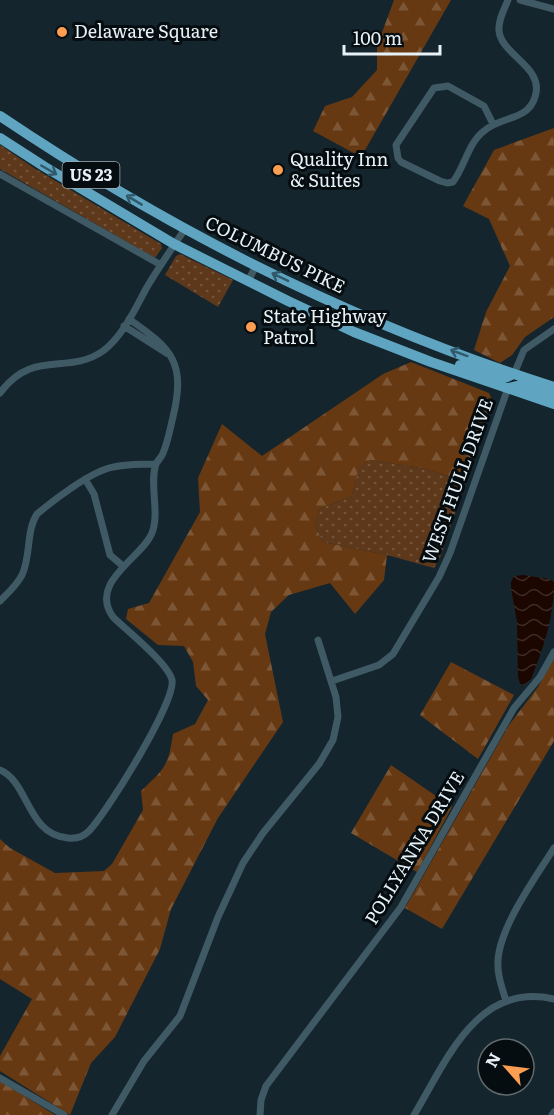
<svg xmlns="http://www.w3.org/2000/svg" width="554" height="1115" font-family="Literata,serif">
<style>
.green{fill:url(#green-dots)}
.forest{fill:url(#forest-firs)}
.water{fill:url(#water-waves)}
.lines{fill:none;stroke-linecap:round;stroke-linejoin:round}
.minor{stroke:#3f5965;stroke-width:7}
.highway{stroke:#5fa5c2;stroke-width:10}
.oneway{stroke:#325969}
.poi-dot{fill:#fb9e52;stroke:#060d10;stroke-width:2}
.labels{text-anchor:middle;stroke-width:6;stroke-linejoin:round;paint-order:stroke}
.shield{fill:#060d10;stroke:#a4adb2;stroke-width:1.5}
.shield-label{font-size:16px;font-weight:bold;fill:#e7f2f7}
.poi-label{font-size:18px;fill:#e7f2f7;stroke:#060d10;text-anchor:start}
.street-label{font-size:18px;fill:#e7f2f7;stroke:#060d10}
</style>
<defs>
<pattern id="green-dots" width="8" height="8" patternUnits="userSpaceOnUse" patternTransform="scale(1.5)"><rect width="8" height="8" fill="#5d381a"/><path d="M2 2h.1M6 6h.1" fill="none" stroke="#74553c" stroke-width="1.8" stroke-linecap="round"/></pattern>
<pattern id="forest-firs" width="22" height="20" patternUnits="userSpaceOnUse" patternTransform="scale(1.5)"><rect width="22" height="20" fill="#673912"/><path d="M5 1l3.5 6h-7zM16 11l3.5 6h-7z" fill="#7d5635"/></pattern>
<pattern id="water-waves" width="16" height="10" patternUnits="userSpaceOnUse" patternTransform="scale(1.5)"><rect width="16" height="10" fill="#1c0600"/><path d="M0 5q4-4 8 0t8 0" fill="none" stroke="#3d2b26"/></pattern>
</defs>
<rect width="100%" height="100%" fill="#14252d"/>
<path class="green" d="M0,145L34,168L161,244L162,248L155,258L0,169Z
M180,254L233,280L218,307L165,275L176,256Z
M371,460L421,468L466,481L440,558L434,568L387,555L323,542L315,526L319,509L352,496L359,465Z"/>
<path class="forest" d="M394,0H451L361,157L313,131L325,106L352,97L377,70V46Z
M554,128V317L525,337L512,355L500,363L474,350L486,312L510,266L489,219L463,206L494,150Z
M411,362L489,393L492,400L466,481L421,468L371,460L359,466L352,496L319,509L315,526L323,542L387,555L384,580L355,614L330,583L289,595L271,612L265,634L283,722L218,818L171,909L160,949L115,1037L91,1063L70,1115L0,1071V1056L32,999L0,979V839L10,848L55,873L104,871L112,864L143,810L141,791C165,768 168,767 173,734L195,724L208,700L196,686L193,662L184,646L158,645L126,619L128,609L149,603L200,512L198,478L222,424L262,456L383,374Z
M554,659V741L442,929L405,908L509,725L538,687Z
M451,662L514,695L478,759L420,715Z
M391,765L452,807L417,872L351,833Z
M0,1081L55,1115H0Z"/>
<path class="water" d="M523,575L549,579L554,582C554,617 544,647 531,679L525,685L520,684L518,676L517,622L511,588V582L514,576Z"/>
<g class="lines">
<path class="minor" d="M520,0L554,9
M493,124L484,106L448,86L434,88L396,145L398,158L401,162L440,181L447,183L453,182C465,166 468,143 484,131C500,116 528,121 535,97C545,67 502,56 499,31C498,20 504,10 508,0
M0,174L161,265
M248,281L256,266
M124,326L168,354
M514,374L524,350L554,329
M0,393C33,348 67,376 103,351C123,336 135,309 147,287C159,267 172,248 185,229
M85,479L94,494L110,555L123,566
M0,601C8,593 17,585 22,575C31,556 26,531 37,514C55,499 88,474 109,468C124,464 141,464 156,464
M332,681L379,665L393,654L439,577L450,553L508,388
M0,770C29,782 27,835 68,838C76,839 84,836 89,831C107,812 176,702 172,680C168,663 126,630 113,617C88,582 142,558 152,533C160,513 149,483 156,464C158,460 162,457 163,453C168,442 170,429 173,417C186,362 172,349 129,319
M506,1001C502,987 497,975 498,960C500,926 536,877 554,848
M0,1078L64,1115
M112,1115L144,1061L180,1016L218,917L243,863L263,833L319,764L333,740L338,717L336,697L318,640
M260,1115L261,1100L266,1086L401,907L514,708L540,677L554,652
M414,1115C446,1062 477,981 554,999
M552,1115L554,1112"/>
<path class="highway" d="M0,116C171,231 357,325 554,387
M0,138L45,167L174,244L288,301L354,332L431,362L554,404
M460,365L500,377H507L513,374
M508,388L522,385L554,394"/>
</g>
<defs><path id="oneway-shaft" d="M-6 0H5M1.5-3L5.5 0L1.5 3" fill="none" stroke-width="1.6" stroke-linecap="round" stroke-linejoin="round" transform="scale(1.5)"/></defs>
<g class="oneway">
<use href="#oneway-shaft" transform="translate(49 170) rotate(30)"/>
<use href="#oneway-shaft" transform="translate(134 200) rotate(-149)"/>
<use href="#oneway-shaft" transform="translate(280 277) rotate(-154)"/>
<use href="#oneway-shaft" transform="translate(459 353) rotate(-160)"/>
</g>
<g class="poi-dot">
<circle cx="62" cy="32" r="6"/>
<circle cx="278" cy="170" r="6"/>
<circle cx="251" cy="327" r="6"/>
</g>
<g class="labels">
<rect class="shield" x="62.5" y="162" width="57" height="26" rx="4.5"/>
<g class="shield-label">
<text x="91" y="181">US 23</text>
</g>
<g class="poi-label">
<text x="74" y="38">Delaware Square</text>
<text x="290" y="166">Quality Inn<tspan x="290" dy="21">&amp; Suites</tspan></text>
<text x="263" y="323">State Highway<tspan x="263" dy="21">Patrol</tspan></text>
</g>
<g class="street-label">
<text transform="translate(275 255) rotate(26)" y="6">COLUMBUS PIKE</text>
<text transform="translate(458 481) rotate(-70)" y="6">WEST HULL DRIVE</text>
<text transform="translate(415 848) rotate(-59)" y="6">POLLYANNA DRIVE</text>
</g>
</g>
<g transform="translate(506 1067) rotate(298)"><circle r="28" fill="#060d10" stroke="#60696c" stroke-width="1.5"/>
<path d="M0-4.5L10 22L0 15L-10 22Z" fill="#fb9e52"/>
<text y="-9" font-size="16" font-weight="bold" text-anchor="middle" fill="#e7f2f7">N</text>
</g>
<path d="M344 45v9h96v-9" fill="none" stroke="#e7f2f7" stroke-width="3"/>
<text x="353" y="45" font-size="18" fill="#e7f2f7" stroke="#060d10" stroke-width="4.5" paint-order="stroke">100 m</text>
</svg>
